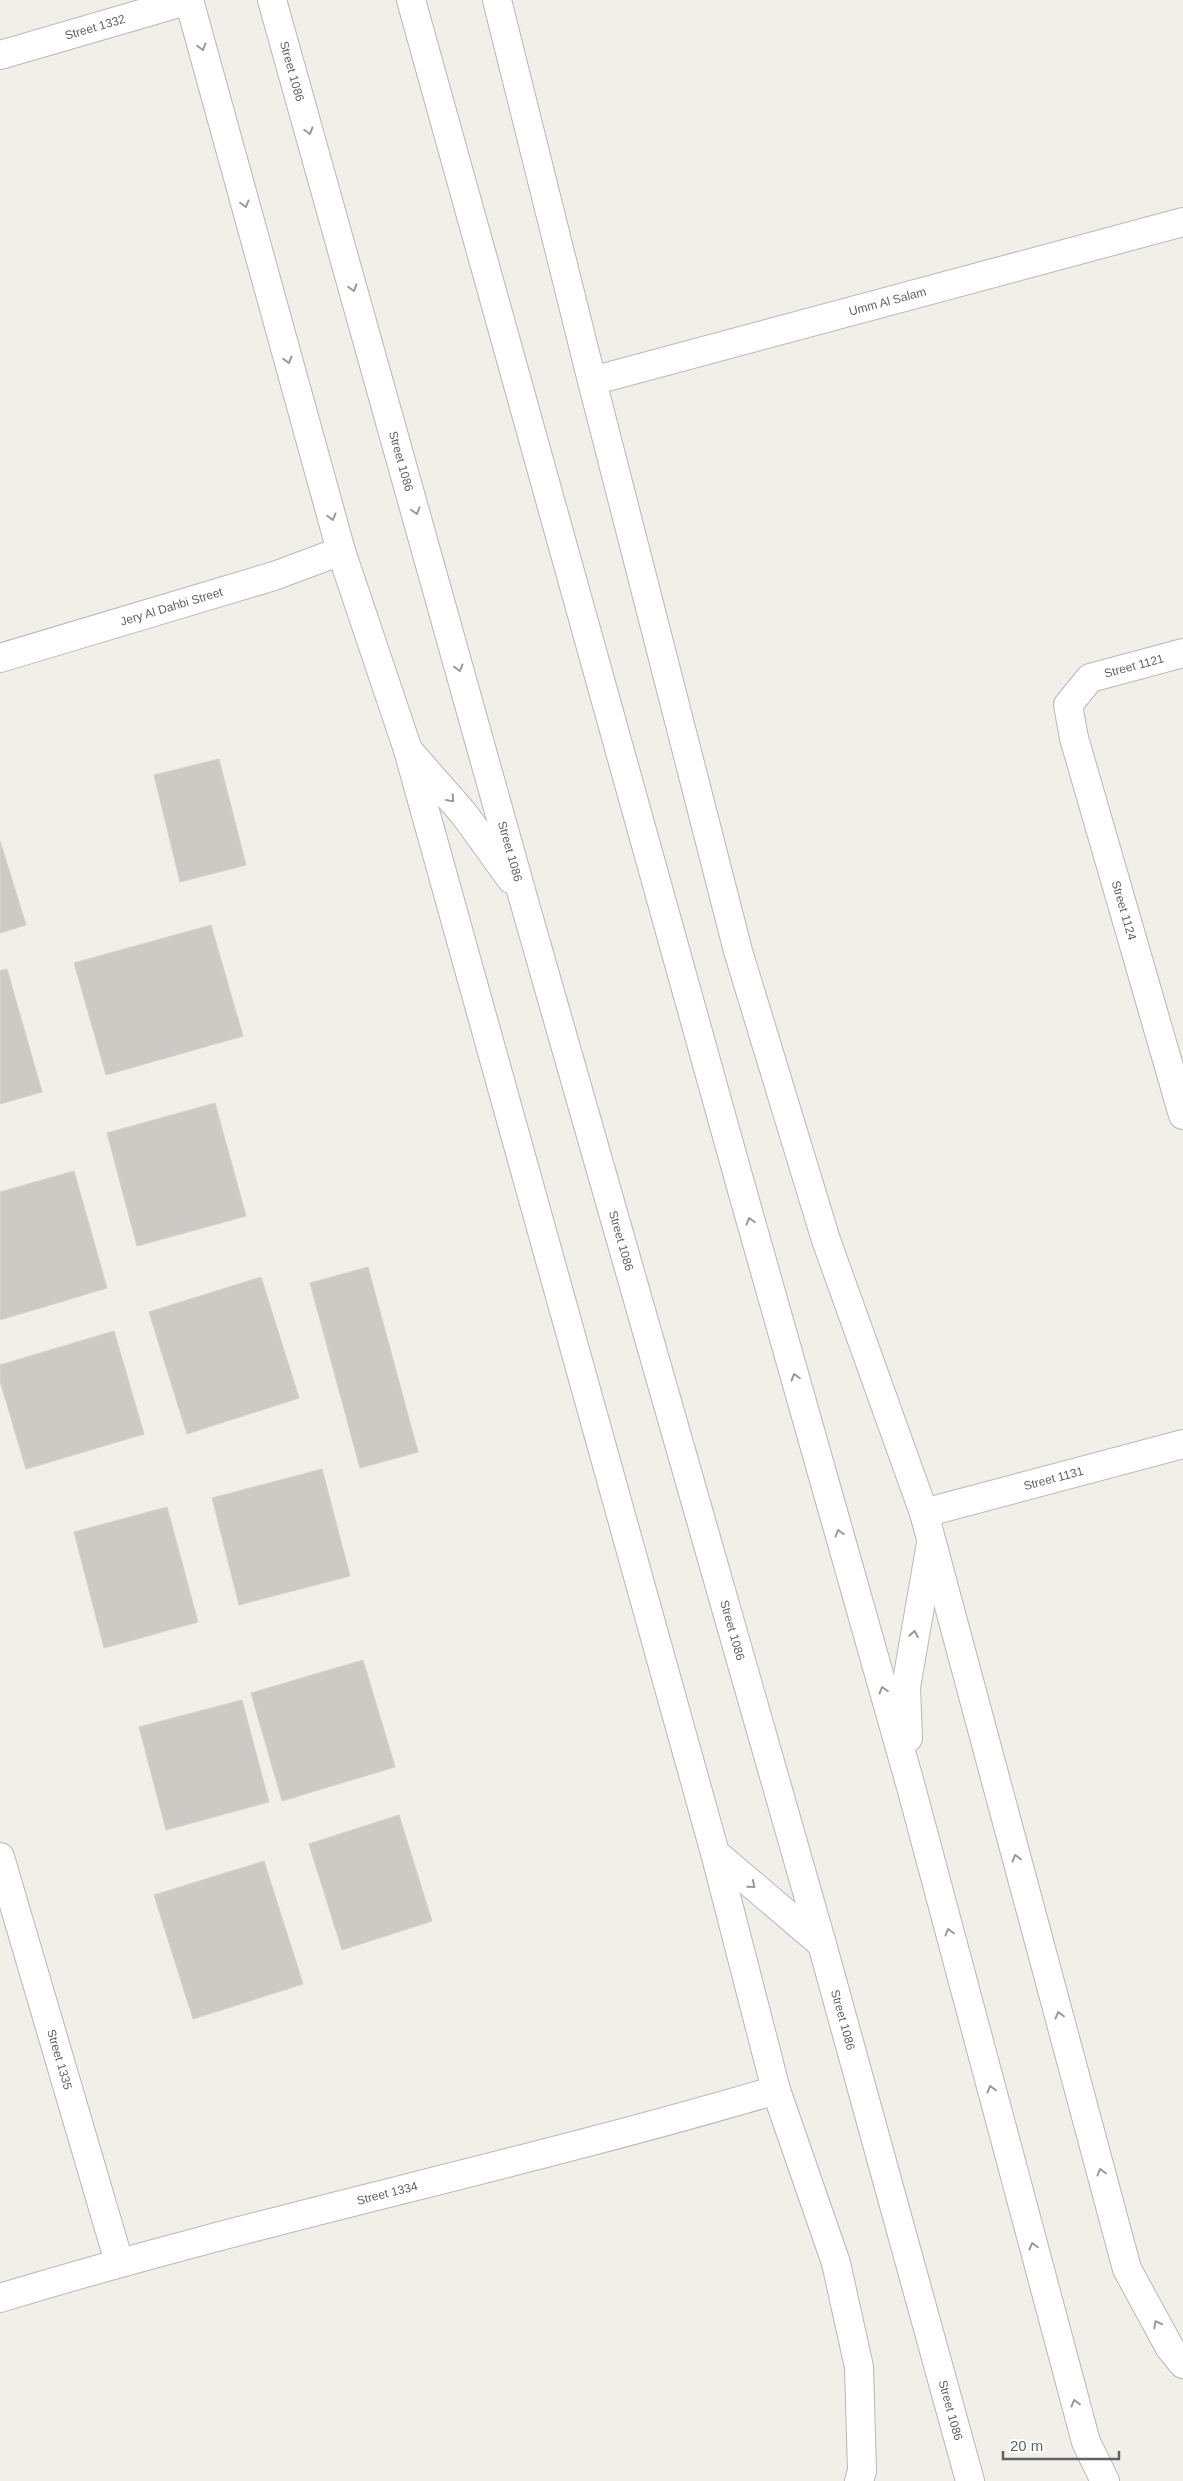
<svg xmlns="http://www.w3.org/2000/svg" width="1183" height="2481" font-family="Arial,sans-serif">
<style>
.building{fill:#cccac5;stroke:#d6d1c6}
.lines{fill:none;stroke-linecap:round;stroke-linejoin:round}
.minor-casing{stroke:#b5b8bc;stroke-width:30}
.tertiary-casing{stroke:#b5b8bc;stroke-width:30}
.minor{stroke:#fff;stroke-width:28}
.tertiary{stroke:#fff;stroke-width:28}
.oneway{stroke:#979a9d}
.labels{text-anchor:middle;stroke-width:5;stroke-linejoin:round;paint-order:stroke}
.street-label{font-size:12px;fill:#5f6368;stroke:#fff}
</style>
<rect width="100%" height="100%" fill="#f1efe8"/>
<path class="building" d="M219,759L246,865L180,882L154,775Z
M0,841L26,925L0,933Z
M211,925L243,1036L106,1075L74,963Z
M7,969L42,1092L0,1104V971Z
M215,1103L246,1216L137,1246L107,1133Z
M74,1171L107,1288L0,1320V1192Z
M368,1267L418,1452L360,1468L310,1283Z
M261,1277L299,1398L187,1434L149,1312Z
M114,1331L144,1434L26,1469L0,1381V1365Z
M322,1469L350,1576L239,1605L212,1498Z
M167,1507L198,1622L104,1648L74,1532Z
M363,1660L395,1767L282,1801L251,1693Z
M242,1700L269,1802L166,1830L139,1727Z
M399,1815L432,1921L342,1950L309,1844Z
M264,1861L303,1984L193,2019L154,1895Z"/>
<g class="lines">
<defs>
<g id="minor">
<path d="M189,0L341,551L408,750L715,1853L776,2090L836,2263L859,2367L862,2471L859,2481"/>
<path d="M497,0L592,381L738,951L826,1240L924,1513L1127,2269L1170,2348L1183,2364"/>
<path id="s1" d="M0,55L189,0"/>
<path id="s2" d="M592,381L1183,222"/>
<path id="s3" d="M1183,653L1090,678L1068,705L1074,738L1183,1115"/>
<path id="s4" d="M0,658L274,576L341,551"/>
<path id="s5" d="M924,1513L1183,1444"/>
<path id="s6" d="M0,1857L119,2262"/>
<path id="s7" d="M0,2298C256,2220 519,2166 776,2090"/>
</g>
<g id="tertiary">
<path id="s8" d="M272,0L522,894L822,1944L970,2481"/>
<path d="M411,0L740,1183L911,1787L1086,2442L1105,2481"/>
<path d="M408,750L464,814L511,879"/>
<path d="M908,1738L906,1687L931,1543"/>
<path d="M715,1853L822,1944"/>
</g>
</defs>
<use href="#minor" class="minor-casing"/>
<use href="#tertiary" class="tertiary-casing"/>
<use href="#minor" class="minor"/>
<use href="#tertiary" class="tertiary"/>
</g>
<defs><path id="oneway-chevron" d="M-2-3.5L2.5 0L-2 3.5" fill="none" stroke-width="1.6" stroke-linecap="round" stroke-linejoin="round" transform="scale(1.25)"/></defs>
<g class="oneway">
<use href="#oneway-chevron" transform="translate(202 47) rotate(75)"/>
<use href="#oneway-chevron" transform="translate(309 131) rotate(74)"/>
<use href="#oneway-chevron" transform="translate(245 204) rotate(75)"/>
<use href="#oneway-chevron" transform="translate(353 288) rotate(74)"/>
<use href="#oneway-chevron" transform="translate(288 360) rotate(75)"/>
<use href="#oneway-chevron" transform="translate(416 511) rotate(74)"/>
<use href="#oneway-chevron" transform="translate(332 517) rotate(75)"/>
<use href="#oneway-chevron" transform="translate(459 668) rotate(75)"/>
<use href="#oneway-chevron" transform="translate(451 799) rotate(49)"/>
<use href="#oneway-chevron" transform="translate(750 1221) rotate(-106)"/>
<use href="#oneway-chevron" transform="translate(795 1377) rotate(-106)"/>
<use href="#oneway-chevron" transform="translate(839 1533) rotate(-106)"/>
<use href="#oneway-chevron" transform="translate(914 1634) rotate(-81)"/>
<use href="#oneway-chevron" transform="translate(883 1690) rotate(-106)"/>
<use href="#oneway-chevron" transform="translate(1016 1858) rotate(-105)"/>
<use href="#oneway-chevron" transform="translate(752 1885) rotate(40)"/>
<use href="#oneway-chevron" transform="translate(949 1932) rotate(-105)"/>
<use href="#oneway-chevron" transform="translate(1059 2015) rotate(-105)"/>
<use href="#oneway-chevron" transform="translate(991 2089) rotate(-105)"/>
<use href="#oneway-chevron" transform="translate(1101 2172) rotate(-105)"/>
<use href="#oneway-chevron" transform="translate(1033 2246) rotate(-105)"/>
<use href="#oneway-chevron" transform="translate(1157 2324) rotate(-118)"/>
<use href="#oneway-chevron" transform="translate(1075 2403) rotate(-105)"/>
</g>
<g class="labels">
<g class="street-label">
<text dy="4" stroke="none"><textPath href="#s1" startOffset="99">Street 1332</textPath></text>
<text dy="4" stroke="none"><textPath href="#s8" startOffset="74">Street 1086</textPath></text>
<text dy="4" stroke="none"><textPath href="#s2" startOffset="306">Umm Al Salam</textPath></text>
<text dy="4" stroke="none"><textPath href="#s8" startOffset="479">Street 1086</textPath></text>
<text dy="4" stroke="none"><textPath href="#s4" startOffset="179">Jery Al Dahbi Street</textPath></text>
<text transform="translate(1134 666) rotate(-15)" y="4">Street 1121</text>
<text dy="4" stroke="none"><textPath href="#s8" startOffset="884">Street 1086</textPath></text>
<text dy="4" stroke="none"><textPath href="#s3" startOffset="344">Street 1124</textPath></text>
<text dy="4" stroke="none"><textPath href="#s8" startOffset="1289">Street 1086</textPath></text>
<text dy="4" stroke="none"><textPath href="#s5" startOffset="134">Street 1131</textPath></text>
<text dy="4" stroke="none"><textPath href="#s8" startOffset="1694">Street 1086</textPath></text>
<text dy="4" stroke="none"><textPath href="#s8" startOffset="2099">Street 1086</textPath></text>
<text dy="4" stroke="none"><textPath href="#s6" startOffset="211">Street 1335</textPath></text>
<text dy="4" stroke="none"><textPath href="#s7" startOffset="401">Street 1334</textPath></text>
<text dy="4" stroke="none"><textPath href="#s8" startOffset="2504">Street 1086</textPath></text>
</g>
</g>
<path d="M1003 2451v8h116v-8" fill="none" stroke="#5f6368" stroke-width="2.5"/>
<text x="1010" y="2451" font-size="15" fill="#5f6368" stroke="#ffffff" stroke-width="4" paint-order="stroke">20 m</text>
</svg>
